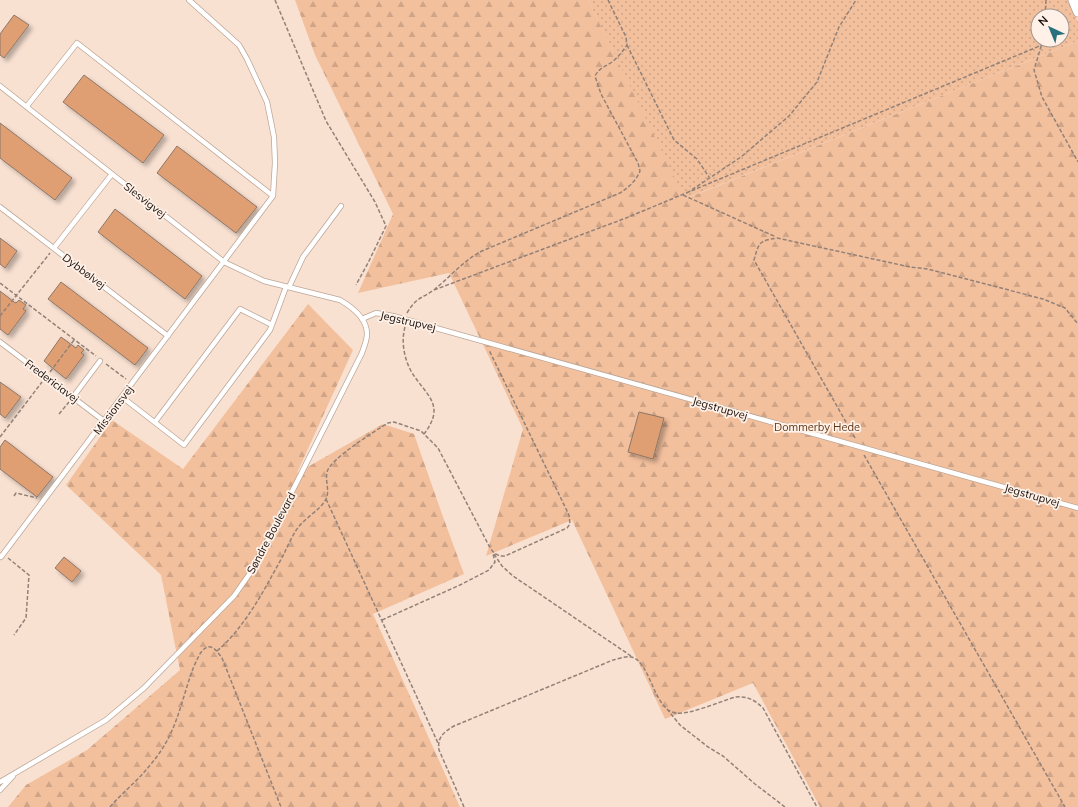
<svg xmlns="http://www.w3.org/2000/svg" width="1078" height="807" font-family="Mulish,sans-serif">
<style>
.grass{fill:url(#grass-dots);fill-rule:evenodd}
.forest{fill:url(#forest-firs)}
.building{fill:#df9f72;stroke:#8c7769;filter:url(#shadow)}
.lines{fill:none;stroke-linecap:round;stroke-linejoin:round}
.service-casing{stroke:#bca697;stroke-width:6}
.minor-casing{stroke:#bca697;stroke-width:11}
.path{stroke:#928177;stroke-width:1.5;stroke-dasharray:4 2;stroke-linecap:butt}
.service{stroke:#fff;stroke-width:4.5}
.minor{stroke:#fff;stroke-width:9}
.labels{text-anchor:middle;stroke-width:3.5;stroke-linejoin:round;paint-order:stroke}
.street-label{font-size:11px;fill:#160e09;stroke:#fff1e7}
.park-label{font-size:11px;fill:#603614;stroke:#fff1e7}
</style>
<defs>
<pattern id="grass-dots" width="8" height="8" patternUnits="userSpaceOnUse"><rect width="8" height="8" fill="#f3c09e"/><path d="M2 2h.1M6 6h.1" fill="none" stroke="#d0a487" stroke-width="1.8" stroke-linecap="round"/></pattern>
<pattern id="forest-firs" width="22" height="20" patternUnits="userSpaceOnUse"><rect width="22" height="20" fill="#f3c09e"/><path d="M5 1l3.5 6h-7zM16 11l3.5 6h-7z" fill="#d0a487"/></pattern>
<filter id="shadow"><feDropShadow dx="3.5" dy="3.5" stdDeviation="2" flood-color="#0004"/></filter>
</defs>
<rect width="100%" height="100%" fill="#f9e1d2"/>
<path class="grass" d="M588,0H1069L1078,22V41L684,199ZM1038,16H1062V40H1038Z"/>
<path class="forest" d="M295,0H588L685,199L1078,41V807H820L753,683L665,719L572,520L486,556L523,429L449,273L358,293L393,214L315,55Z
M308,304L353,350L297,473L383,424L414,434L442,514L464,574L373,614L460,807H8L26,785L87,750L180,670L161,575L66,485L112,420L183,469Z"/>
<path class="building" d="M14,15L29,25L4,58L0,55V34Z
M84,75L164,135L143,163L63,102Z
M0,123L72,178L55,200L0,158Z
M177,146L257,207L236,233L157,173Z
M115,209L202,276L185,299L98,232Z
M0,238L17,251L5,268L0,264Z
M61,282L148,348L135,365L48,299Z
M0,291L14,302L16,303L19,300L26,305L23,309L26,311L8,335L0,329Z
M61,337L76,348L78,345L84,350L81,353L84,355L66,379L44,361Z
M0,382L21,397L5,418L0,414Z
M639,412L664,418L653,459L628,452Z
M5,440L53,477L37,497L0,469V447Z
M64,557L81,571L72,582L55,568Z"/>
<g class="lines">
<defs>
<path id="service" d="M0,86L224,262L264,281L340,300C352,307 367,319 367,334C367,340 364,347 362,353L253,569L234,596L144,688L106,720L0,782
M27,106L77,43L273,196
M0,207L168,336
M54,248L112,174
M289,287L303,257L341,206
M362,319L376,313L393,316L1078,508
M0,342L104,421
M73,397L100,361
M122,397L184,445L270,330L286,287
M155,422L240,309L272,325
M0,556L1,557L273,196L275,163L274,137L267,102L247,59L239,45L189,0
M0,790L13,776"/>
<path id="minor" d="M1073,0L1078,12"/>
</defs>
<use href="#service" class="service-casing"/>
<use href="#minor" class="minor-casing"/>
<path class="path" d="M275,0L326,121L375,202L386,226L368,263L356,285
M1045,16L1046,0
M1043,40L1034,70L1042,97L1078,162
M627,45L674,140L697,159L709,177
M687,193L741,157L789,116L817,82L839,27L856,0
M683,195L776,237
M0,283L96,356
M434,290L626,218L1042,45
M407,313C417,296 422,299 435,289C451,276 463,261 482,251L620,193C629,187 636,181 640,171L638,163L601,94L595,76C599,68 605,67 612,62C618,57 623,51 627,45L626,37L608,0
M0,316L50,253
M405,327C401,341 404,358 411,371C425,395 447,404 424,434
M106,364L126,379
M50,372L74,340
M59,414L69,402
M0,437L42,382
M855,438L754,260C759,242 759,241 777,238L910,267L928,269L1043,299L1065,308L1078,324
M864,455L1065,807
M14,496L16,493L37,498
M326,499L438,743
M494,554L502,566L513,576L631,656
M8,558L29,575L26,618L14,635
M382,620L460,585L489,570L495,562L493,554
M217,651C247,625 265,588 284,554C287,547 291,539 295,532C303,518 320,511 326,499C330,491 325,481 327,472C330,459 375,431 388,423L394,422L421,431L438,448L487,542C491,550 495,557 505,556L567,528L570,524L569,515L489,350
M667,709L680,725L708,747L723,756L755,784L785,807
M110,807C121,794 135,783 146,770C154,761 163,749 169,737C180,715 185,689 194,666C197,660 199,654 203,650C211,642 217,651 222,658L281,807
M464,807L439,750C437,737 444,732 454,726L613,660C618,659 625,656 631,657C651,661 653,710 676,713C691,715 720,701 736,697C747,696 755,700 763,708L817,807"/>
<use href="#service" class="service"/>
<use href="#minor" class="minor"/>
</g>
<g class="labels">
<g class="street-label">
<text transform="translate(145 200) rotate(38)" y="4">Slesvigvej</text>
<text transform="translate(84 271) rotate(37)" y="4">Dybbølvej</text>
<text transform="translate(408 321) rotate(13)" y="4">Jegstrupvej</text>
<text transform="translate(52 381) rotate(37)" y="4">Fredericiavej</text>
<text transform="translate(720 408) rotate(16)" y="4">Jegstrupvej</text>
<text transform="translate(113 410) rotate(-53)" y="4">Missionsvej</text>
<text transform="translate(1032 495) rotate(16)" y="4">Jegstrupvej</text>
<text transform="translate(271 533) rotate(-62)" y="4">Søndre Boulevard</text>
</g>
<g class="park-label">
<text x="817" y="431">Dommerby Hede</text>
</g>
</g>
<g transform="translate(1050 28) rotate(316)"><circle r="19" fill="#fff1e7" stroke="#a2968e"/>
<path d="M0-3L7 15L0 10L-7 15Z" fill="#29707d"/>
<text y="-6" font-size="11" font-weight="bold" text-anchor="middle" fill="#160e09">N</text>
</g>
</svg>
